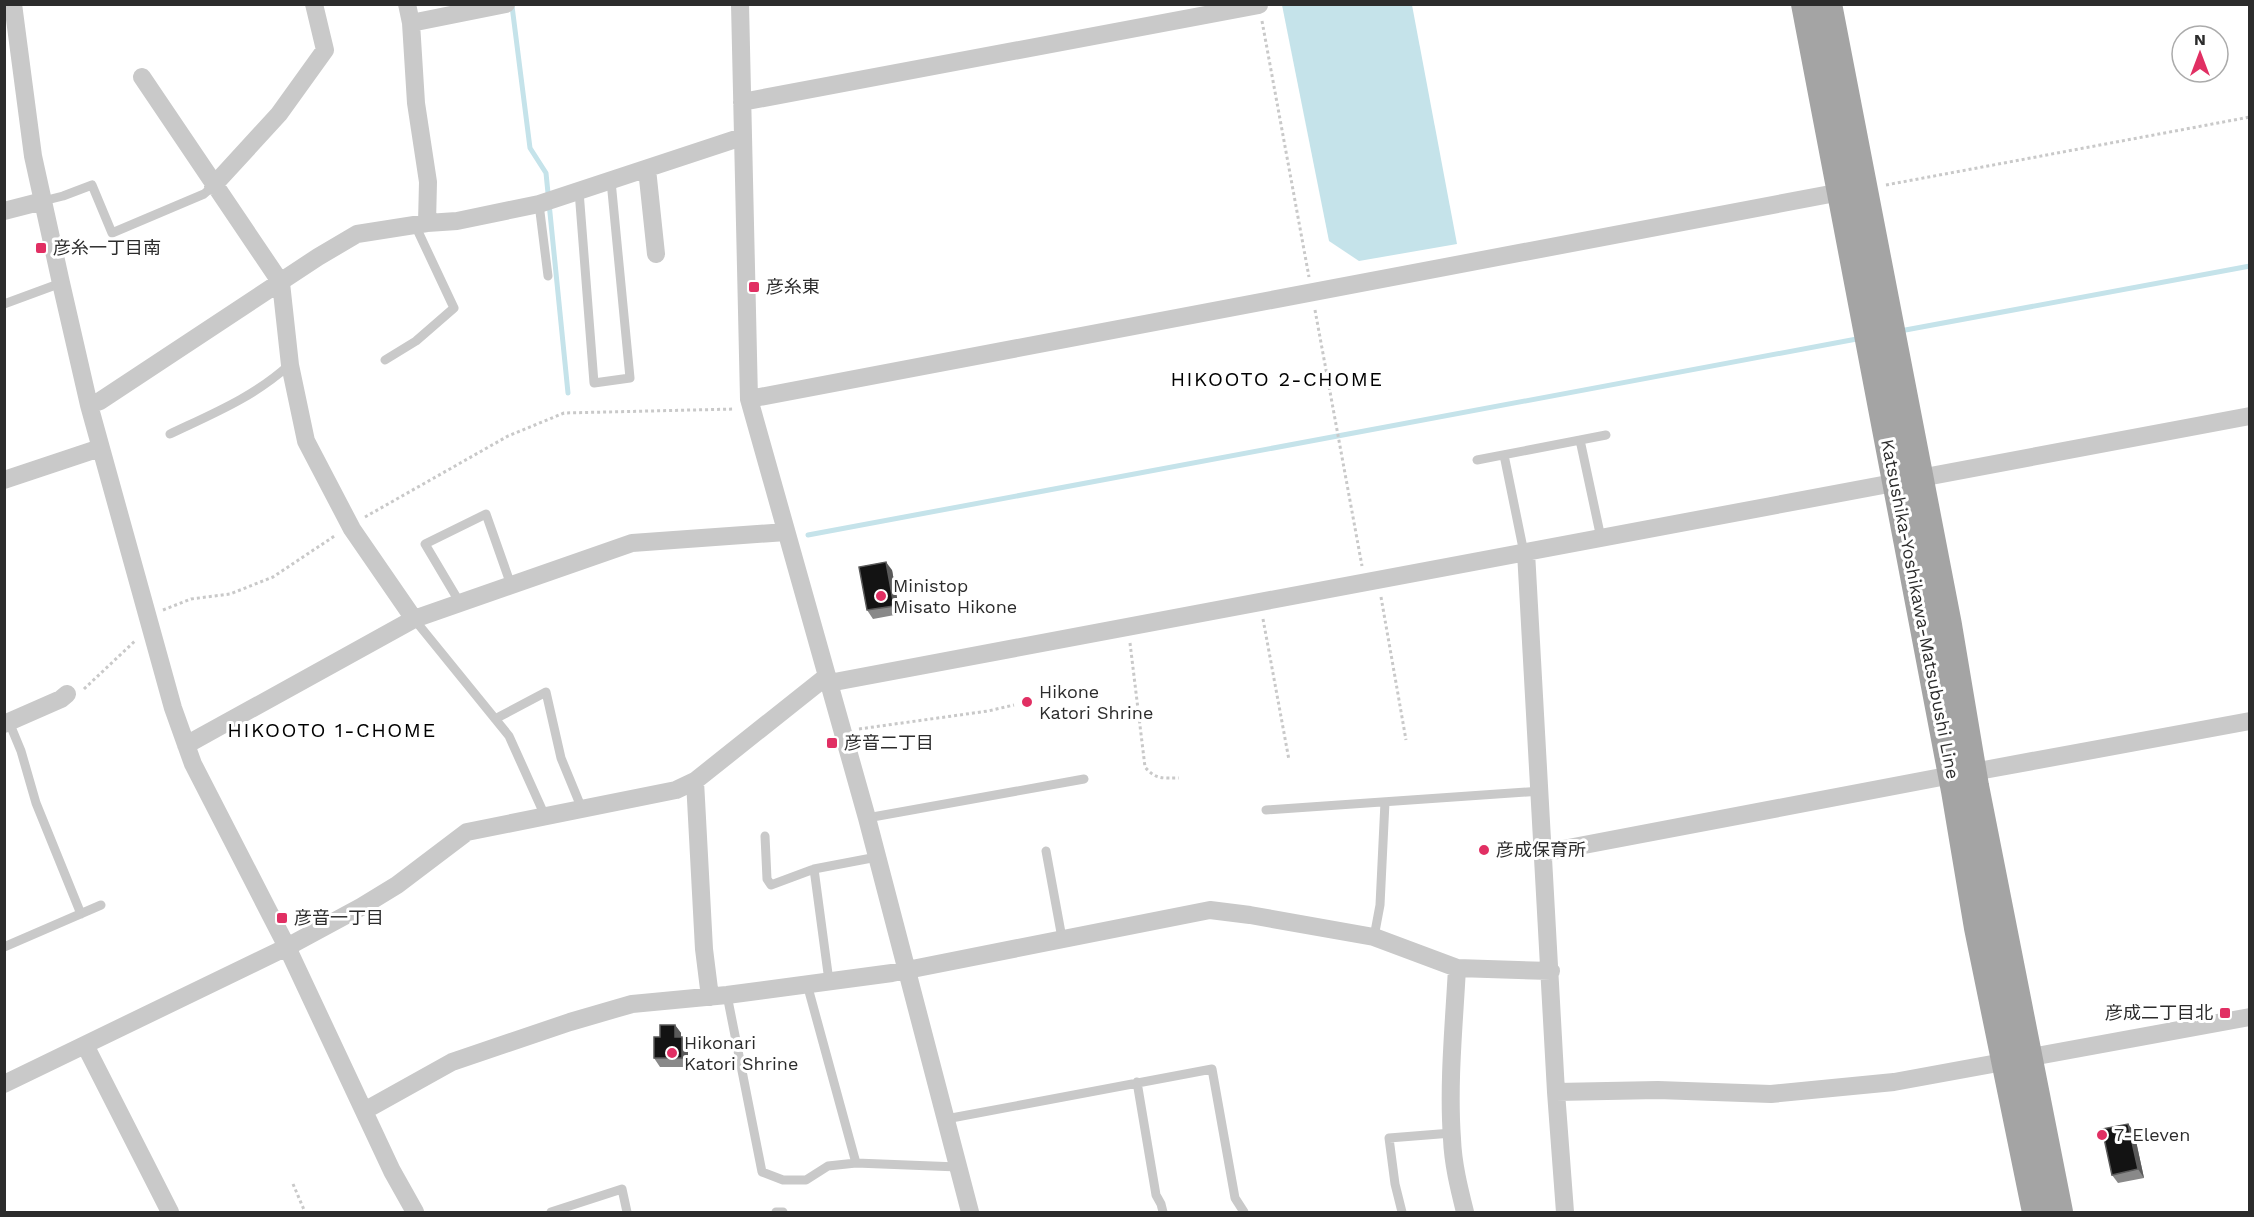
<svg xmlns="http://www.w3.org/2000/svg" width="2254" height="1217" font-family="'Work Sans','Noto Sans JP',sans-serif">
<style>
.water{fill:#c5e3ea}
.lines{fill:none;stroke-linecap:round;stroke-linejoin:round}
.stream{stroke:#c5e3ea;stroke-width:5}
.path{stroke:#c9c9c9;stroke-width:3;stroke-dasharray:3 3;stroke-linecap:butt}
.lane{stroke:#c9c9c9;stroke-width:9}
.street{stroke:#c9c9c9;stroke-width:18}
.primary{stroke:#a4a4a4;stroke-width:28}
.wall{fill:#898989}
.shaded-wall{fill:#5a5a5a}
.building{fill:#131313;stroke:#5a5a5a;stroke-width:1.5}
.poi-dot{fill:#e12f63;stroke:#fff;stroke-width:2}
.labels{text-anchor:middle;stroke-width:6;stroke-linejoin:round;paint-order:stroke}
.poi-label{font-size:18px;fill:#2c2c2c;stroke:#fff;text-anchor:start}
.street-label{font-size:18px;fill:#2c2c2c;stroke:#fff}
.neighbourhood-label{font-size:20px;letter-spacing:1.5px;fill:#000;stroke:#fff}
</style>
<rect width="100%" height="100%" fill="#fff"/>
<path class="water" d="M1282,5H1412L1457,244L1359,261L1329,241Z"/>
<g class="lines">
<path class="stream" d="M512,6L530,148L546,173L568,393
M1900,331L2250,266
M808,535L1862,338"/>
<path class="path" d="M1262,21L1309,277
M1886,185L2250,117
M1315,310L1362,566
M365,517L508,436L564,413L735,409
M1381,597L1406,740
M163,610L191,599L230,594L273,577L336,535
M1263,619L1289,760
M1130,643L1145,767C1156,780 1163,778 1179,778
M84,689L136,640
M859,729L988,711L1014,705
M293,1184L305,1212"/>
<path class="lane" d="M579,191L594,383L630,378L611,181
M43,201L63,196L92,185L112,233L204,194L213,186
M539,204L548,276
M4,304L61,283
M385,360L416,341L454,308L415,225
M170,434C212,414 254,397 289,365
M1580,440L1601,538
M1504,455L1524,553
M1477,460L1606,435
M460,603L425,544L486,514L511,585
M414,619L509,736L545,816
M495,719L546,692L561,758L582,809
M9,722L21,751L36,803L81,914
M1266,810L1541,791
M867,818L1084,779
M765,836L767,879L771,885L814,869L877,857
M1046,851L1062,938
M814,869L829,981
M1374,937L1380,905L1385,802
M4,947L101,905
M727,995L762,1172L783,1180H806L828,1166L856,1163L807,984
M1137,1082L1156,1195L1161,1204L1163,1212
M946,1119L1212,1069L1235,1198L1244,1212
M856,1163L958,1167
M551,1212L622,1189L627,1212
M776,1212H783
M1402,1212L1395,1184L1389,1138L1452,1133"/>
<path class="street" d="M13,4L33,156L61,283L89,405L173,708L193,764L287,947L392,1171L415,1212
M407,4L411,23L416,103L428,182L427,223
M740,4L749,399L867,818L970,1212
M411,23L506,4
M142,77L281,283L290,365L306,441L352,529L414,619
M742,102L1259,5
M647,169L656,254
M213,186L279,114L325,50L314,4
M4,211L43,201
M749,399L1841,192
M89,405L100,401L318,257L357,234L427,223L457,221L539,204L742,137
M4,480L100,448
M1526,552L1556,1092L1565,1212
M829,683L2250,416
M4,724L61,699L67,694
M186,745L414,619L632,543L786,532
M1973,772L2250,721
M695,781L704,949L710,997
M1542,853L1952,775
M1457,968C1454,1025 1448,1083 1452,1139C1453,1164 1459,1188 1465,1212
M85,1045L170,1212
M4,1084L287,947L361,907L397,885L467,832L676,790L695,781L827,676
M1556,1092L1658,1090L1771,1094L1894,1082L2250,1017
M364,1111L452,1062L570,1022L632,1004L727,995L892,973L1210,910L1250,915L1374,937L1457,968L1551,971"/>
<path class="primary" d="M1805,4L1955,791L1978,928L2036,1212
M1828,4L1948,625L1975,786L2059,1212"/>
</g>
<path class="wall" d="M892,570L900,614L873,619L867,610Z
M675,1025L681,1033V1037H682L688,1045V1067H660L654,1058L660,1037Z
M2128,1124L2134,1132L2144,1178L2118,1183L2112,1175Z"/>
<path class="shaded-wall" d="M886,562L892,570L900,614L894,606Z
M675,1025L681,1033V1045L675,1037Z
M682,1037L688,1045V1067L682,1058Z
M2128,1124L2134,1132L2144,1178L2138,1169Z"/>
<path class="building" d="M886,562L894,606L867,610L859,567Z
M660,1025H675V1037H682V1058H654V1037H660Z
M2128,1124L2138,1169L2112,1175L2102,1129Z"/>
<g class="poi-dot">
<rect x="35" y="242" width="12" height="12" rx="3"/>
<rect x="748" y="281" width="12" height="12" rx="3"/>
<circle cx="881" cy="596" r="6"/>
<circle cx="1027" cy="702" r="6"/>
<rect x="826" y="737" width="12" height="12" rx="3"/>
<circle cx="1484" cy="850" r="6"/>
<rect x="276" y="912" width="12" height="12" rx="3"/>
<rect x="2219" y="1007" width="12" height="12" rx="3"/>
<circle cx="672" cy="1053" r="6"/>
<circle cx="2102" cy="1135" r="6"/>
</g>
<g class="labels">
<g class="poi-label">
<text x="53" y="254">彦糸一丁目南</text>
<text x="766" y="293">彦糸東</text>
<text x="893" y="592">Ministop<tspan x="893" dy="21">Misato Hikone</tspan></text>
<text x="1039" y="698">Hikone<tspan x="1039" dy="21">Katori Shrine</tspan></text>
<text x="844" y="749">彦音二丁目</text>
<text x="1496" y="856">彦成保育所</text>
<text x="294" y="924">彦音一丁目</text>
<text x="2213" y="1019" text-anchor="end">彦成二丁目北</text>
<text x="684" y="1049">Hikonari<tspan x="684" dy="21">Katori Shrine</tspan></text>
<text x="2114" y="1141">7-Eleven</text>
</g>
<g class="street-label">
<text transform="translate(1920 609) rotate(79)" y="6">Katsushika-Yoshikawa-Matsubushi Line</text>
</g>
<g class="neighbourhood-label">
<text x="1277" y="386">HIKOOTO 2-CHOME</text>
<text x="332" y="737">HIKOOTO 1-CHOME</text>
</g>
</g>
<rect width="2254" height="1217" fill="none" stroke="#2c2c2c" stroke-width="12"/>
<g transform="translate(2200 54)"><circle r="28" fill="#ffffff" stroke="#ababab" stroke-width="1.5"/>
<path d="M0-4.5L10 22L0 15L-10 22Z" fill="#e12f63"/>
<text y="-9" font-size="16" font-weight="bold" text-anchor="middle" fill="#2c2c2c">N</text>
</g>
</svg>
